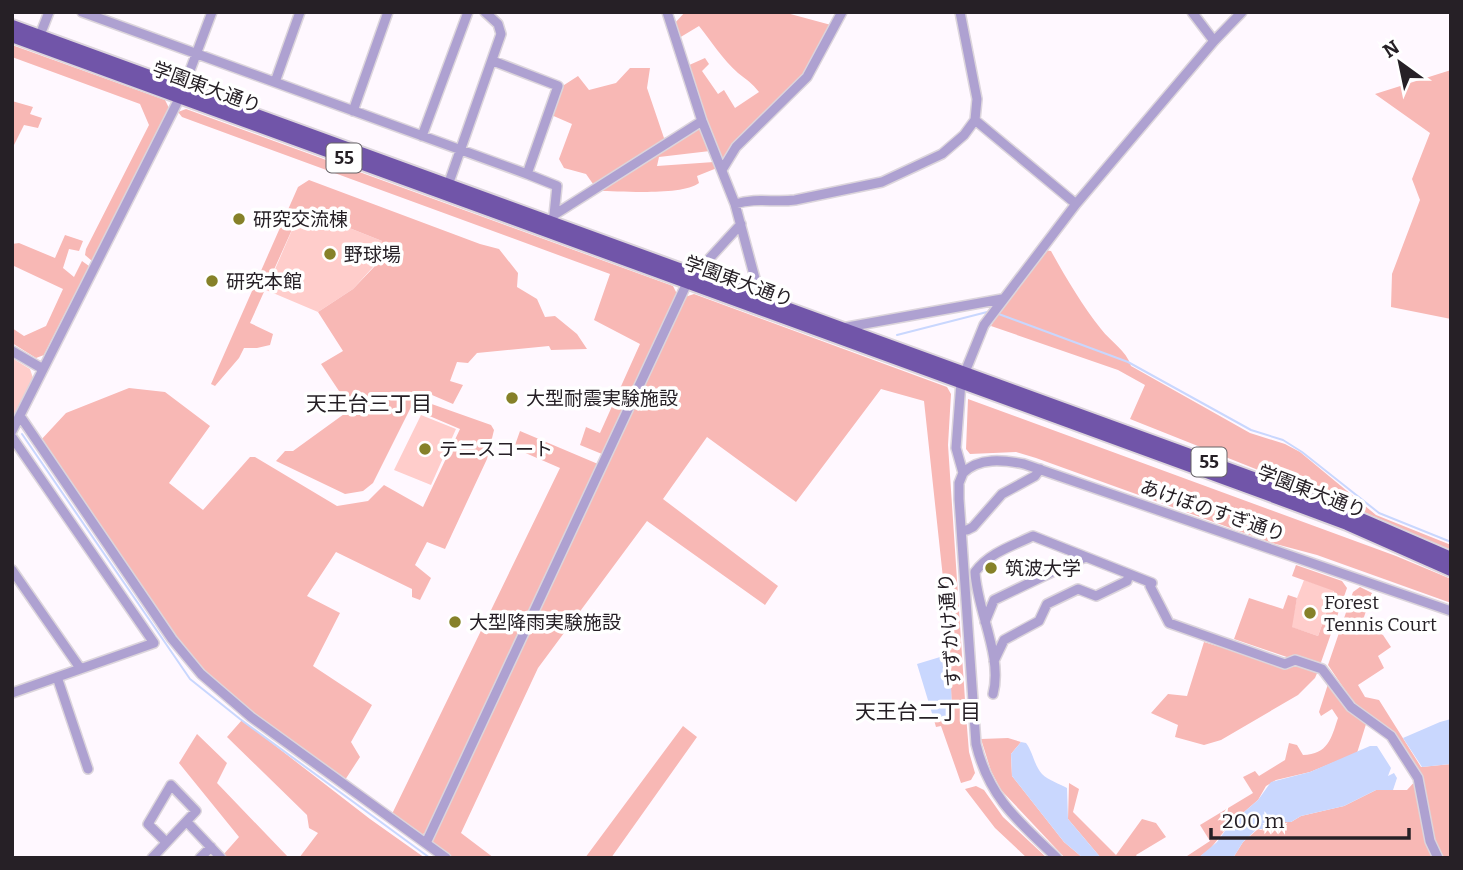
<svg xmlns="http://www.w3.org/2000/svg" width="1463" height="870" font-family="Bitter,'Noto Sans JP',serif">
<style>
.green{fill:#ffcdcb}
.forest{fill:#f8b8b5}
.water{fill:#c9d7fe}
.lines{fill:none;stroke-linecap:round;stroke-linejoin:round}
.stream{stroke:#c9d7fe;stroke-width:2}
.minor-casing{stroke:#dcd5dc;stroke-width:12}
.major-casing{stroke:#dcd5dc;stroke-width:16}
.minor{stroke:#aea1d1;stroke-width:9}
.major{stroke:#7155a9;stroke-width:12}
.poi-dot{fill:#868129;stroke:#fff;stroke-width:2.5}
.labels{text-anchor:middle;stroke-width:7;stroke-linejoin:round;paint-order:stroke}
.shield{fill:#fff;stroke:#676367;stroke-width:2}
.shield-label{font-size:18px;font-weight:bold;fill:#262026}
.street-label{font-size:19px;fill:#262026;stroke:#fff}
.poi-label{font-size:19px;fill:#262026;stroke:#fff;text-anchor:start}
.neighbourhood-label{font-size:21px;fill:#262026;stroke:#fff}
</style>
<rect width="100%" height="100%" fill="#fff8ff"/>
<path class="green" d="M304,210L382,241L374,266L353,289L318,312L266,290L299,214Z
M12,358L30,369L33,378L12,418Z
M421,415L456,429L431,485L394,470Z
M1304,580L1334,590L1318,636L1291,627L1297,598Z"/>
<path class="forest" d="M685,12H783L831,25L803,77L723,161L704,118L687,66L705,58L709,64L702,71L718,94L724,90L735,108L759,92C752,83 747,80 738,73C723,60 711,41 699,26L679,38L674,24Z
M12,45L165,100L169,108L92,261L85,255L86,249L149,125L140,104L12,57Z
M630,68H650L647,88L664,138L700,125L710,151L659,157L657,166L714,162L717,168L697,176L699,183C682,196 621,191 598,191L586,174L564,168L559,159L572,124L549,114L561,87L578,76L589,90L616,83Z
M1451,70V319L1391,307L1392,274L1420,200L1412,179L1430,133L1375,94Z
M12,101L33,107L30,114L42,118L38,128L24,125L14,145L12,144Z
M186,109L673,286L677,294L602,454L580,445L586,427L600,433L640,344L594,320L610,274L182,117L178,112Z
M309,180L480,244L499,249L518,273L517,287L537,299L545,317L555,316L577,334L587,349L551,350L549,346L477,353L468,363L457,362L450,381L463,385L453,404L425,392L411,407L373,483L363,491L345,494L276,461L285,451H293L351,409L321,364L343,351L318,312L353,289L374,267L382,241L304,210L299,214L250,323L273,334L270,345L257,348H244L239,358L215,386L211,384L298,187Z
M65,235L83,241L79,251L69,249L63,268L74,277L82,261L89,266L44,355L36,358L12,343V328L24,336L46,326L63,289L14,266L12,267V244L19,243L55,258Z
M1044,250L1051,251C1066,278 1082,305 1101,329C1111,342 1126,350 1131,366L1250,433L1285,444L1300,452L1376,515L1451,545V551L1364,512L1130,419L1145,385L1118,370L991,326L1007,297Z
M694,294L947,387L951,394L948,445L966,715L969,752L975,773L971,780L961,783L941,726L936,727L934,720L952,716L949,634L924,401L881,389L796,502L707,437L663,499L778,586L765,605L647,521L538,668L461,833L494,858H451L433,844V835L685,297Z
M129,388L165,392L210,426L169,483L203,510L250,457H255L337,506L368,501L384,485L423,507L460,429L420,412L426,402L491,425L494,430L487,459L445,549L427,542L415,565L431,578L420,600L412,597V589L336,552L307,596L340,613L313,666L372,705L351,742L360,757L345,780L221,688L186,653L40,441L66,413Z
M968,399L1396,556L1451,579V603L1317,555L1272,543L1036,458L1016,452L970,454L966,449Z
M520,431L598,464L425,833L421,835L392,814L560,468L514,448Z
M1296,565L1342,581L1347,588L1319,668L1234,639L1249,598L1283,609L1288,595L1297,598L1292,627L1318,636L1334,591L1292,576Z
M1360,587L1372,593L1361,626L1383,635L1391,647L1378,656L1384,668L1358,685L1365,697L1379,700L1421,767L1451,764V858H1233L1243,842L1258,829L1261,830L1276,822H1291L1301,816L1344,806L1376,790H1407L1418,778L1392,732L1358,709L1328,665L1353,592Z
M1204,642L1287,667L1296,664L1318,671L1315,678L1298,695L1221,740L1204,745L1175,737L1178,725L1151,713L1168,694L1187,696Z
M1329,681L1367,721L1357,753L1310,772L1276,780L1266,786L1258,800L1230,824L1210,849L1198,858H1184L1210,841L1200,825L1253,793L1243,777L1255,771L1259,776L1285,760L1289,743L1297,745L1303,755C1328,754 1331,739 1338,718L1332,709L1321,716L1319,712Z
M242,720L370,819L425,858H299L318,833L309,828L307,815L227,737Z
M683,726L697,737L611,858H585Z
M197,734L227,763L217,783L289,858H226L223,855L239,837L179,763Z
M1008,738L1021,742L1011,754L1012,776L1064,842L1083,858H1065L1001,790L991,771L981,739Z
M1069,783L1079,789L1073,812L1116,855L1142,819L1156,823L1166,837L1136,855L1138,858H1101L1068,819Z
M976,786L984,790L1003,817L1047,858H1027L995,828L965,789Z"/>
<path class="water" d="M950,654L952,716L934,720L917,664Z
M1451,719V764L1422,767L1403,738L1440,722Z
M1021,742L1026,743C1033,752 1034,765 1042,774C1048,780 1060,784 1067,788L1068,819L1101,858H1083L1064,842L1012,776L1011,754Z
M1370,746H1377L1391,768L1388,776L1394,773L1397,778L1393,790H1376L1344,806L1301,816L1291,822H1276L1268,829H1257L1243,842L1233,858H1198L1217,842L1230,824L1258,800L1271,782L1310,772Z"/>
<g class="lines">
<path class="stream" d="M996,313L1128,362L1251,430L1283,440L1302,452L1379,513L1451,542
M897,335L991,311
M22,434L190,679L240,719L430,858"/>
<defs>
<path id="minor" d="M82,12L527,174L558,86L493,61
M667,12L702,121L735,204L760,297
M1192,12L1214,41
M42,30L49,12
M275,82L300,12
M353,111L388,12
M975,120L1076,204
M422,136L468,12
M722,170L736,147L807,77L842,12
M527,174L557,186L554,215
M447,188L501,34L498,24L485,12
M735,204C758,197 773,203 795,200L882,182L942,154L964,135L975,120L977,99L960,12
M551,222L554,215L702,121
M842,328L1002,299
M12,351L43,369
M20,416L172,639L201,674L251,717L446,858
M12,431L180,97L212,12
M12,437L154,643L12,693
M963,473C979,457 1004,460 1024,464L1451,611
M967,530L973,527L1002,494L1035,476L1040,469
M12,570L80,668
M985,622L994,600L1077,560L1084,558
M994,661L1004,640L1039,621L1047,604L1078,589L1096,596L1127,581L1129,574
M57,677L88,769
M993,694C1003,656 977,611 975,572C989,553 1012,546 1033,536L1152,583L1150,586L1169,623L1285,664L1295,660L1322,669L1351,707L1391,736L1418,778L1430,841L1438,858
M187,822L221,858
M426,843L687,283L741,224
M152,858L196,811L171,785L148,824L166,842
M200,858L211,847
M1057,858C1019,822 989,798 976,744L959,499V483L963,473L956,448L961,382L984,325L1076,204L1214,41L1242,12"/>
<path id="major" d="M12,26L1253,478L1354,516L1451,558
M12,36L1248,487L1347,524L1451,570"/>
</defs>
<use href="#minor" class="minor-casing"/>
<use href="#major" class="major-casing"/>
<use href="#minor" class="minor"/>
<use href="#major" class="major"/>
</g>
<g class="poi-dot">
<circle cx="239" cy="219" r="7"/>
<circle cx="330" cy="254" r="7"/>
<circle cx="212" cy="281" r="7"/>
<circle cx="512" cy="398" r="7"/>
<circle cx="425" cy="449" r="7"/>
<circle cx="991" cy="568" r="7"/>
<circle cx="1310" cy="613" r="7"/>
<circle cx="455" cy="622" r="7"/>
</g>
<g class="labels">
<g class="shield">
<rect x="326.5" y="143.5" width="35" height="29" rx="5"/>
<rect x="1191.5" y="447.5" width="35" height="29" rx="5"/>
</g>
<g class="shield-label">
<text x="344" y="164">55</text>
<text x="1209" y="468">55</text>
</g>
<g class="street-label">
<text transform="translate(207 87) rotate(20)" y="7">学園東大通り</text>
<text transform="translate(739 281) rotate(20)" y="7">学園東大通り</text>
<text transform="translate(1312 491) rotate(21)" y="7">学園東大通り</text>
<text transform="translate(1213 510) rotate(19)" y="7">あけぼのすぎ通り</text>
<text transform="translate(949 630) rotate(-94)" y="7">すずかけ通り</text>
</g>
<g class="poi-label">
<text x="253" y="226">研究交流棟</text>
<text x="344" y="261">野球場</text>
<text x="226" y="288">研究本館</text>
<text x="526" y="405">大型耐震実験施設</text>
<text x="439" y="456">テニスコート</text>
<text x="1005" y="575">筑波大学</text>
<text x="1324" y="609">Forest<tspan x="1324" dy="22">Tennis Court</tspan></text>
<text x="469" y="629">大型降雨実験施設</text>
</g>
<g class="neighbourhood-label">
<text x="369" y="411">天王台三丁目</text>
<text x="918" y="719">天王台二丁目</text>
</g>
</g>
<rect width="1463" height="870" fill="none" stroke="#262026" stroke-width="28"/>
<g transform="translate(1400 63) rotate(327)" stroke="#ffffff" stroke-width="5" paint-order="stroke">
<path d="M0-5L12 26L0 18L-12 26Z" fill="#262026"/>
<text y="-10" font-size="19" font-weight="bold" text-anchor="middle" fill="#262026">N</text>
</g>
<path d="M1211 828v10h198v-10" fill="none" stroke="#262026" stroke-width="3.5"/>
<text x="1222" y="828" font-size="21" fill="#262026" stroke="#ffffff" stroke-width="5" paint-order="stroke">200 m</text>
</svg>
